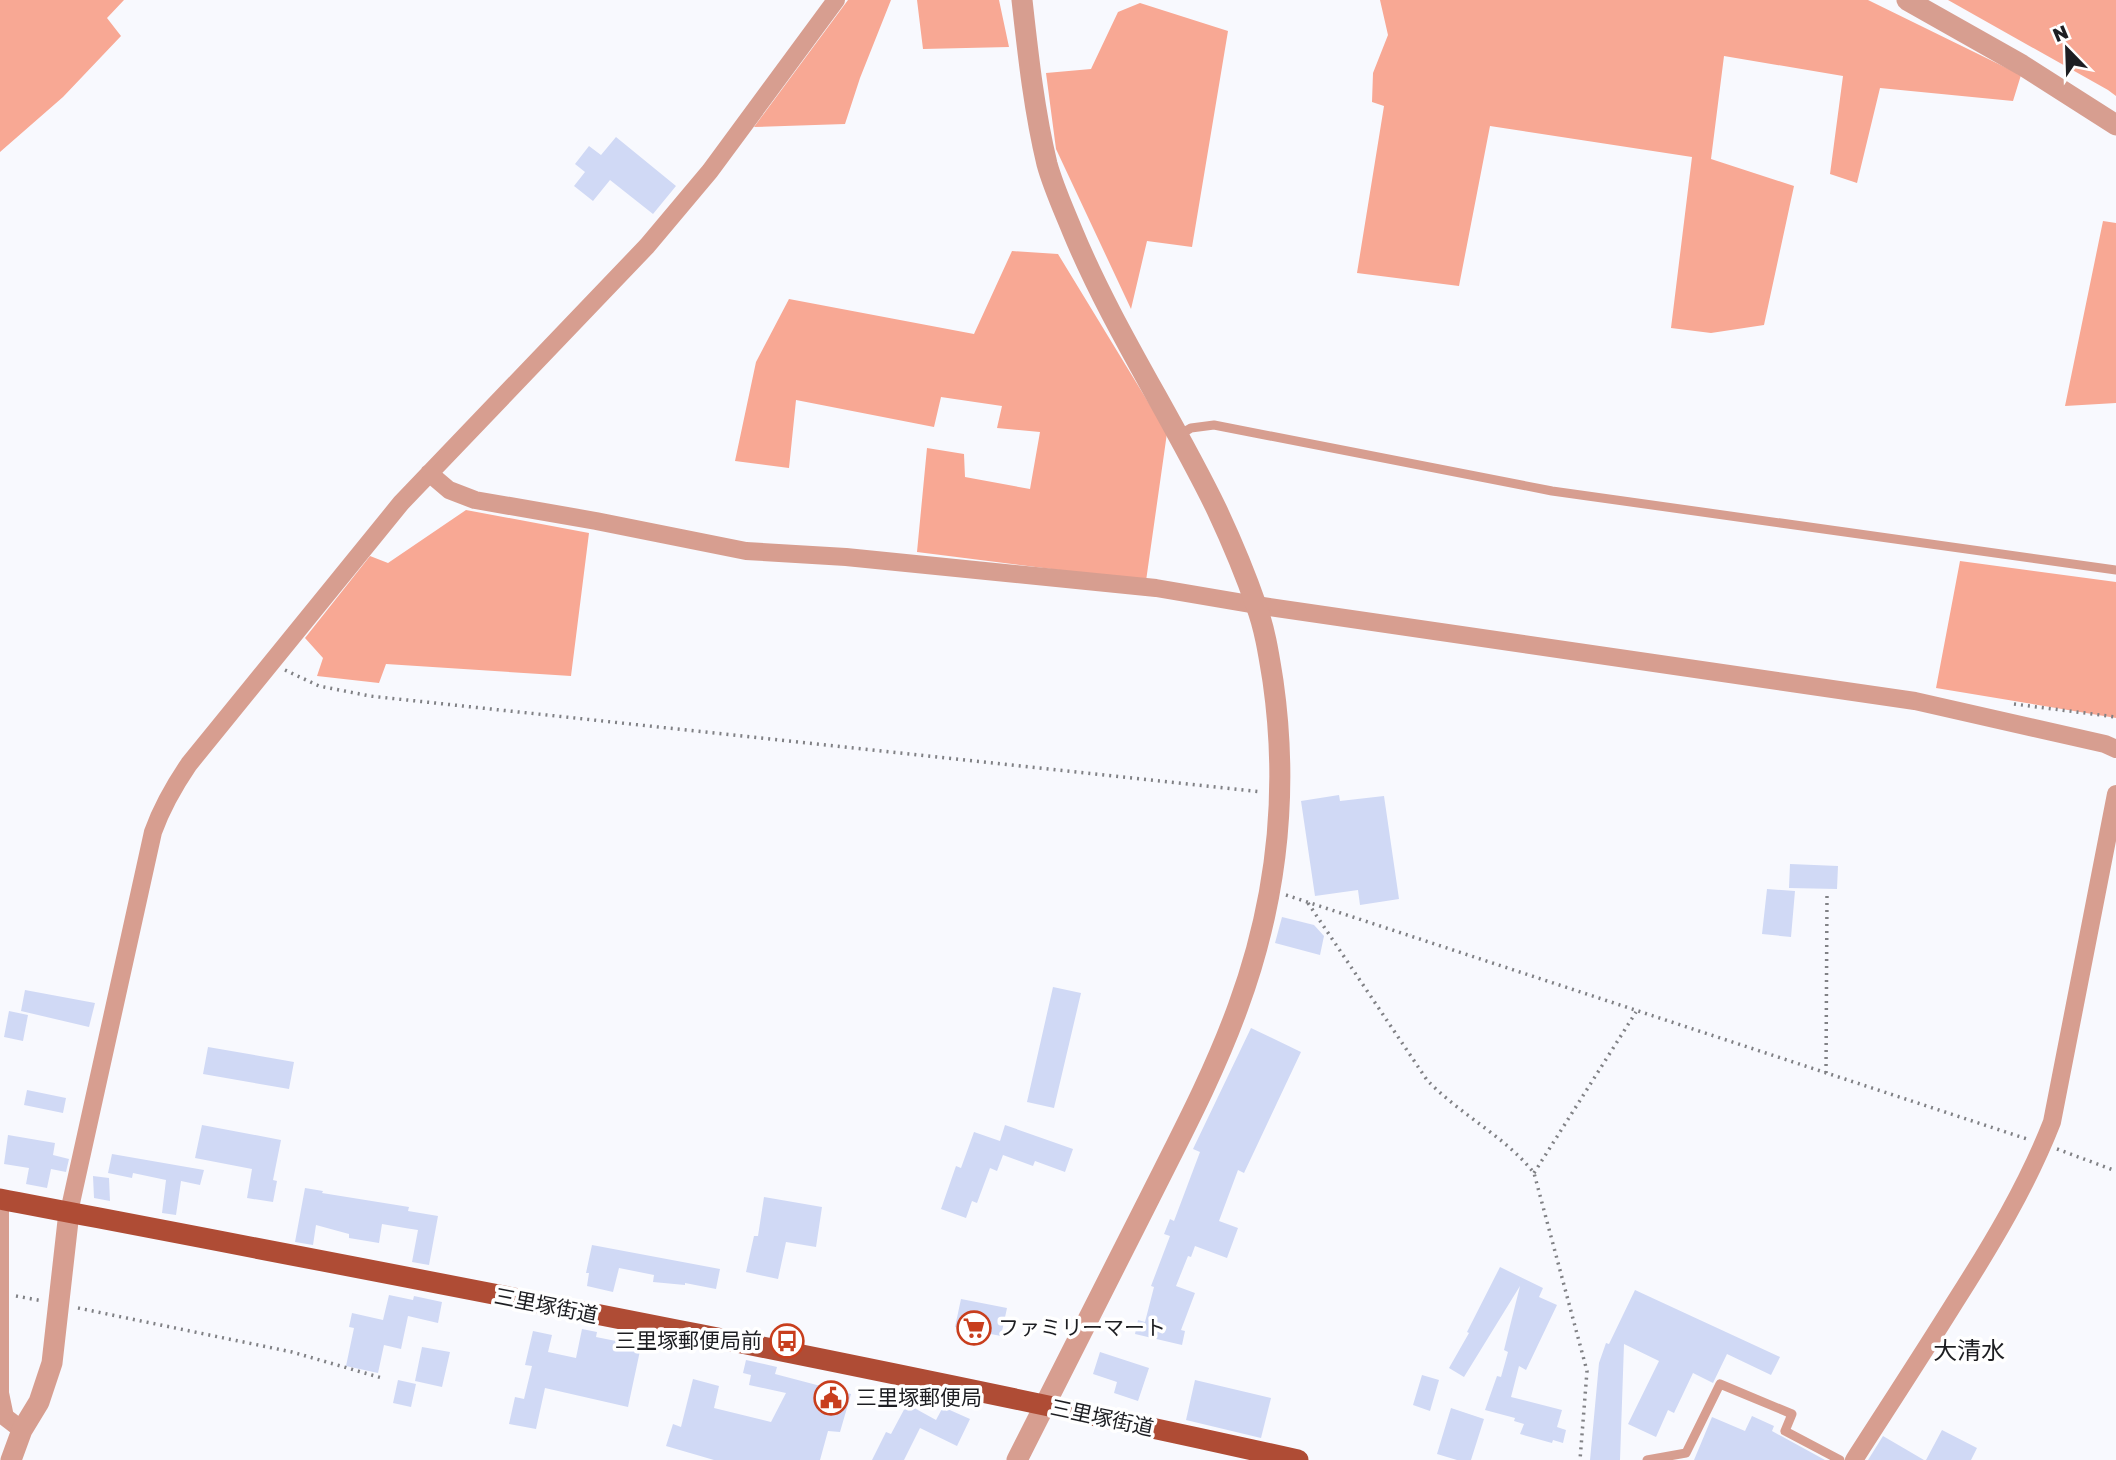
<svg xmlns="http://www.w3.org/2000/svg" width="2116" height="1460" font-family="'Golos Text','Noto Sans JP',sans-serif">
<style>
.forest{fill:#f8a894}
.building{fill:#d0d9f5}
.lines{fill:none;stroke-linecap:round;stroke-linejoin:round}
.path{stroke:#808185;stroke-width:3.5;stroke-dasharray:2 5;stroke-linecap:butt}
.service{stroke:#d79e90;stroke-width:9}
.minor{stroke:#d79e90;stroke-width:18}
.tertiary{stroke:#d79e90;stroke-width:21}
.primary{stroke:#af4c35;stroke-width:21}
.labels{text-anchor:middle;stroke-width:7;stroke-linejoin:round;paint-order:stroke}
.street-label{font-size:21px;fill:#1d1e22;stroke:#fff}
.poi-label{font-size:21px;fill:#1d1e22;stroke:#fff;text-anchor:start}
.quarter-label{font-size:24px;fill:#1d1e22;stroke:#fff}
</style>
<rect width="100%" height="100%" fill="#f8f9fe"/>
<path class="forest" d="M0,0H124L107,18L121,36L63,97L0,152Z
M848,0H891L860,78L845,124L754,127Z
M917,0H999L1009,47L923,49Z
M1380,0H1868L2021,75L2013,101L1880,88L1857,183L1830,174L1843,76L1724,56L1711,159L1794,186L1764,325L1711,333L1671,328L1692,157L1490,126L1459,286L1357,273L1384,106L1372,102L1373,73L1388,35Z
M1948,0H2116V96L2108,90Z
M1140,3L1228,31L1192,247L1147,241L1131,309L1056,149L1046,73L1091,69L1118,12Z
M2103,221L2116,223V403L2065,406Z
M1012,251L1058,254L1167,433L1146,581L917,552L927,448L964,454L965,477L1030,489L1040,432L997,428L1002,406L941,397L934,427L796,400L789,468L735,461L756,362L789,299L974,334Z
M466,510L589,533L571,676L386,664L379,683L317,676L323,658L305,638L370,556L388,563Z
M1960,561L2116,582V718L1936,688Z"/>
<path class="building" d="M616,137L676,186L653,214L610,180L593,201L574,186L585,172L575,164L589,146L601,155Z
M1339,795L1340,801L1384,796L1399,899L1360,905L1358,890L1315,896L1301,801Z
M1790,864L1838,866L1837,889L1789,888Z
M1767,889L1795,891L1791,937L1762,934Z
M1282,917L1314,925L1324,936L1320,955L1275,943Z
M1053,987L1081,993L1054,1108L1027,1102Z
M25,990L95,1003L89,1027L21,1011Z
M9,1011L28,1015L23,1041L4,1037Z
M1251,1028L1301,1052L1244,1173L1238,1170L1219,1221L1238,1228L1227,1258L1195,1246L1191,1257L1188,1256L1176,1286L1195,1293L1181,1330L1185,1331L1182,1345L1135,1334L1138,1320L1145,1322L1154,1287L1151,1286L1170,1236L1164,1234L1170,1219L1174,1221L1200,1152L1193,1149Z
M208,1047L294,1062L289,1089L203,1074Z
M27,1090L66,1098L63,1113L24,1105Z
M202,1125L281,1140L273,1180L277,1181L273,1202L247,1198L252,1169L195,1158Z
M1005,1125L1073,1149L1065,1172L1035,1161L1033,1166L1003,1155L997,1171L990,1168L977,1203L972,1201L966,1218L941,1209L956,1166L961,1168L974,1132L1000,1141Z
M8,1135L55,1143L53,1155L69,1159L66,1172L51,1169L47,1188L26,1184L29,1168L4,1164Z
M112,1154L204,1170L200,1185L181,1181L176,1215L162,1213L166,1180L133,1173L132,1178L108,1173Z
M93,1176L109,1178L110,1201L94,1198Z
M305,1188L323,1191L322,1193L409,1207L408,1211L438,1216L429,1265L412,1262L418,1230L405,1228L382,1224L379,1243L349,1238V1234L316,1225L313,1245L295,1242Z
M764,1197L822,1207L816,1247L786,1242L778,1279L746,1272L754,1236H758Z
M592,1245L720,1269L716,1289L685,1283V1285L653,1282L654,1275L619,1268L613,1292L587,1286L589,1273H586Z
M1500,1267L1543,1288L1539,1297L1557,1305L1526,1370L1519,1366L1511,1397L1562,1410L1557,1427L1566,1430L1563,1443L1553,1440L1552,1443L1520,1434L1524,1424L1514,1421L1515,1418L1485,1410L1497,1376L1501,1377L1508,1352L1504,1350L1520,1286L1464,1377L1449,1368L1469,1333L1467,1332Z
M1635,1290L1780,1357L1771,1375L1727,1354L1713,1383L1693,1373L1674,1413L1668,1410L1656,1437L1628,1424L1659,1361L1624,1344L1620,1460H1590L1599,1363L1606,1343L1609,1344Z
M389,1295L413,1300L414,1296L442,1302L438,1323L408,1316L401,1349L384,1345L378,1373L346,1366L354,1328L349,1327L352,1313L383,1320Z
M961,1299L1007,1308L1001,1336L955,1327Z
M582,1329L597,1332L596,1337L641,1346L628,1407L545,1388L536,1429L509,1424L515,1397L524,1399L532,1366L525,1365L533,1331L552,1335L548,1352L576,1358Z
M422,1347L450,1352L442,1387L415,1381Z
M1100,1352L1149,1368L1138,1401L1114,1393L1117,1382L1093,1374Z
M746,1360L777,1367L775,1374L851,1394L840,1432L828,1431L820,1460H714L666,1446L673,1424L681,1427L693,1379L719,1386L714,1408L771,1422L786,1393L749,1385L751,1375L743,1373Z
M1422,1375L1439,1380L1430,1411L1413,1405Z
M398,1380L416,1384L411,1407L393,1403Z
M1195,1380L1271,1398L1261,1438L1186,1420Z
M907,1404L936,1420L943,1407L970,1419L957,1446L920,1428L904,1460H872L886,1432L891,1434Z
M1451,1408L1484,1419L1471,1460H1457L1437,1454Z
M1752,1416L1774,1426L1772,1431L1825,1460H1694L1712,1417L1745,1431Z
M1942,1430L1977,1448L1971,1460H1926Z
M1883,1436L1924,1460H1868Z"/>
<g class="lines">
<path class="path" d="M285,670L319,686L370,696L1262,792
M2014,704L2116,717
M1286,895L2027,1139
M1308,903L1427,1080C1459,1114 1506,1137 1534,1173L1587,1371L1580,1460
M1826,1073L1827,894
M2057,1149L2116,1171
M1534,1173L1636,1012
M16,1296L43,1301
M78,1308L292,1352L382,1378"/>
<path class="service" d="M1179,435L1191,428L1214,425L1552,491L2116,570
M1647,1460L1686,1453L1720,1384L1792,1414L1785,1431L1840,1460"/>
<path class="minor" d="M429,473L449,490L475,500L596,521L746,551L846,557L1156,588L1256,605L1915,701L2105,744L2116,749
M0,1199V1393L5,1417L22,1430
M69,1212L153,832C162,807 174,786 189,764L401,503L647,246L710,171L836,0
M1854,1460C1888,1407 1922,1355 1955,1302C1992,1244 2027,1186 2052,1122L2116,794"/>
<path class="tertiary" d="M1907,0L2022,65L2116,125
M11,1460L22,1430L39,1402L52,1363L69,1212
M1017,1460C1060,1376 1102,1291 1145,1207C1178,1141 1213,1076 1238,1007C1277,901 1289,793 1273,681C1269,656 1265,629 1256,605C1245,573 1231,540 1217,510C1171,415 1112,327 1072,230C1063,208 1053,186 1047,164C1034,110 1028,54 1022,0"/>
<path class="primary" d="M0,1199C433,1282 867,1364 1298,1460"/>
</g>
<defs>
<symbol id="supermarket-ring" viewBox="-11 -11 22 22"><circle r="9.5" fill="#fff" stroke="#c83e1d" stroke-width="1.5"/><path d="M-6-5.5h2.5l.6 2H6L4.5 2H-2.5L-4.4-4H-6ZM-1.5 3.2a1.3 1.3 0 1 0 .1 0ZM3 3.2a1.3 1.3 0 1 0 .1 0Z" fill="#c83e1d"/></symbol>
<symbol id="bus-ring" viewBox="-11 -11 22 22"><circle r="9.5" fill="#fff" stroke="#c83e1d" stroke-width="1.5"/><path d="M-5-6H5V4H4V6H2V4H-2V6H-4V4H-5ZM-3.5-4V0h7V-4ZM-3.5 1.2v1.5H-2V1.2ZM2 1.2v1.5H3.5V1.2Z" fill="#c83e1d"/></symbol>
<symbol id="civic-ring" viewBox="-11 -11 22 22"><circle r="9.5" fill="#fff" stroke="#c83e1d" stroke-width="1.5"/><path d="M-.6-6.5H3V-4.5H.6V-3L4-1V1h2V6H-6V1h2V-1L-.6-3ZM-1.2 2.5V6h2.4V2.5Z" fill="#c83e1d"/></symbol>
</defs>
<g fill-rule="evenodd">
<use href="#supermarket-ring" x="955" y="1309" width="38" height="38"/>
<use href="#bus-ring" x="768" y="1322" width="38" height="38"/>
<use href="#civic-ring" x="812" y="1379" width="38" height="38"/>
</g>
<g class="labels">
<g class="street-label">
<text transform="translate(546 1306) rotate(11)" y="7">三里塚街道</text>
<text transform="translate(1102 1418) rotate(12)" y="7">三里塚街道</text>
</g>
<g class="poi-label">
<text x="998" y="1335">ファミリーマート</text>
<text x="762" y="1348" text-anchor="end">三里塚郵便局前</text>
<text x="856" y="1405">三里塚郵便局</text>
</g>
<g class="quarter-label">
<text x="1969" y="1359">大清水</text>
</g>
</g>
<g transform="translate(2067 49) rotate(337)" stroke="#ffffff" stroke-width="5" paint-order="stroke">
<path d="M0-5L12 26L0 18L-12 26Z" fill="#1d1e22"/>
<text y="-10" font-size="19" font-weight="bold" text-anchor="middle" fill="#1d1e22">N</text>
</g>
</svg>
